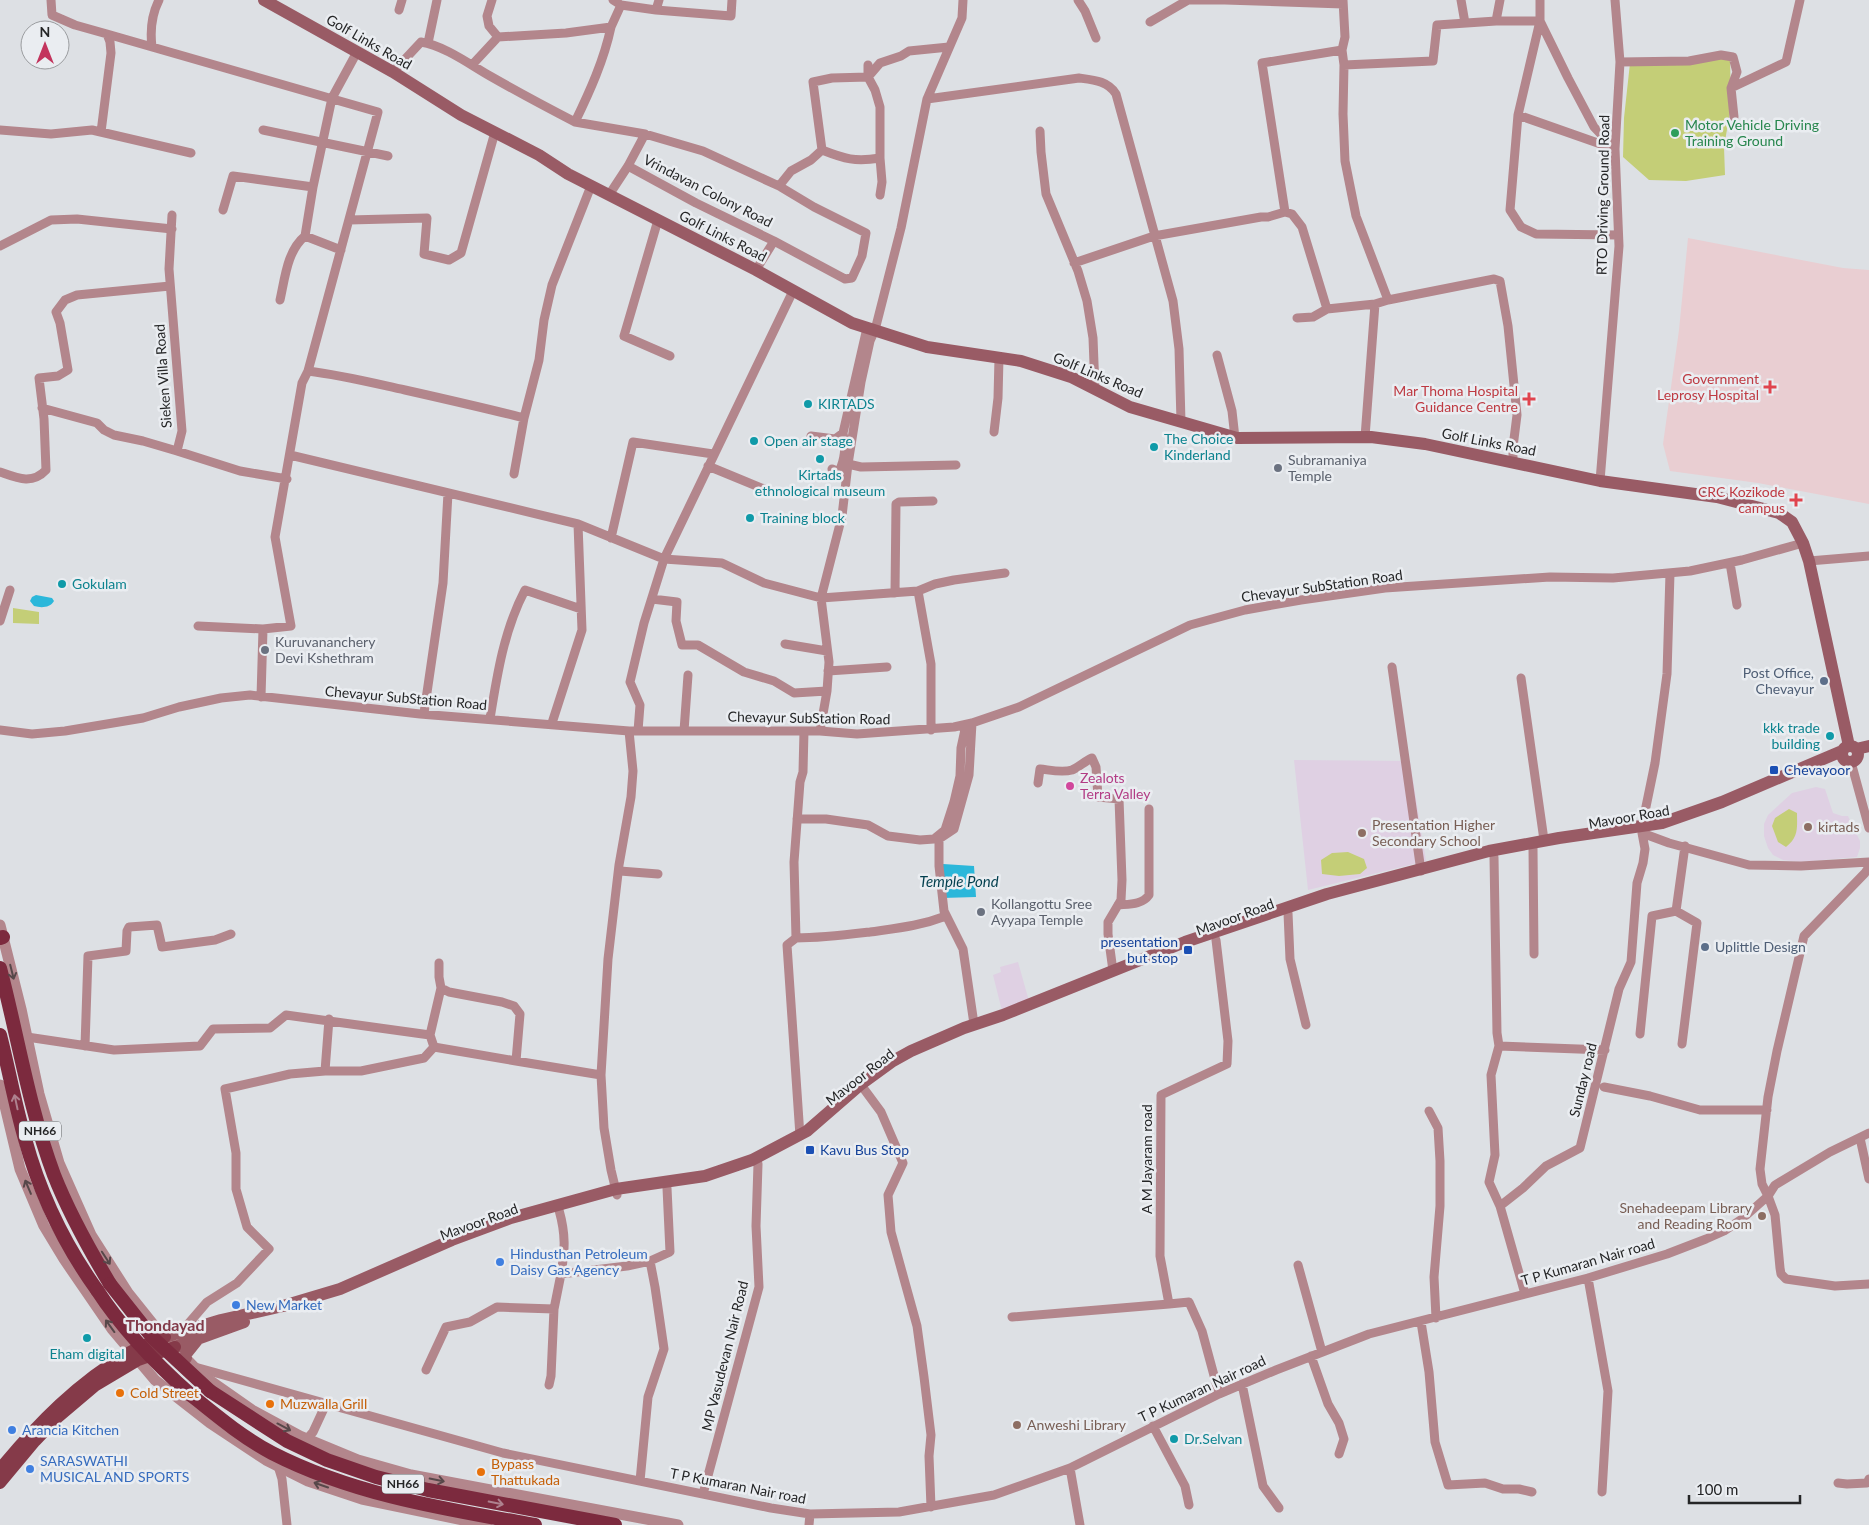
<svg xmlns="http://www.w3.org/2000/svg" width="1869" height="1525" font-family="Lato,sans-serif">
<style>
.education{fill:#dfd0e3}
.medical{fill:#e9ced2}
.green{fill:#c4ce77}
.water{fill:#2bb7da}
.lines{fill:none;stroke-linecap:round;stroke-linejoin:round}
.minor{stroke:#b3868c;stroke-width:9}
.tertiary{stroke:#b3868c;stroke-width:11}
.secondary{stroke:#995b65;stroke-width:12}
.primary{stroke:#853a49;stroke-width:12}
.trunk{stroke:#7c2a3e;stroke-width:14}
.trunk-bridge{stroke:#7c2a3e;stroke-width:14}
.oneway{stroke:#57484a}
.oneway2{stroke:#ae828f}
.leisure-dot{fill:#2e9e5b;stroke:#eaedf1;stroke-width:2}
.health-dot{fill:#e0444e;stroke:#eaedf1;stroke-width:2}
.culture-dot{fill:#0f9aa8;stroke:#eaedf1;stroke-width:2}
.worship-dot{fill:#6b7280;stroke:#eaedf1;stroke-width:2}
.service-dot{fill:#5c6f8a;stroke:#eaedf1;stroke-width:2}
.transit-dot{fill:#1a4fb4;stroke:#eaedf1;stroke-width:2}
.hotel-dot{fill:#d1479c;stroke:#eaedf1;stroke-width:2}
.education-dot{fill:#8d6e63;stroke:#eaedf1;stroke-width:2}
.shop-dot{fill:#3f7fe0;stroke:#eaedf1;stroke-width:2}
.food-dot{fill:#e8710a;stroke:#eaedf1;stroke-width:2}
.labels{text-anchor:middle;stroke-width:5;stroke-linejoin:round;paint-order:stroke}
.shield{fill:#eaedf1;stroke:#606264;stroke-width:1}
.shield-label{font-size:12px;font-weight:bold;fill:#252627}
.street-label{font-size:14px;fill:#252627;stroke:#eaedf1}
.leisure-label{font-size:14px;fill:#27864d;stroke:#eaedf1;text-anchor:start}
.health-label{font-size:14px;fill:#be3a42;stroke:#eaedf1;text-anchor:end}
.culture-label{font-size:14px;fill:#0d838f;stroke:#eaedf1;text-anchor:start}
.worship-label{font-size:14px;fill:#5b616d;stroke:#eaedf1;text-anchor:start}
.service-label{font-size:14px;fill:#4e5e75;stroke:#eaedf1;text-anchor:end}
.transit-label{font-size:14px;fill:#164399;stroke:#eaedf1;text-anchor:start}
.hotel-label{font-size:14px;fill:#b23c85;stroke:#eaedf1;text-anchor:start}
.education-label{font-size:14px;fill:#785e54;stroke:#eaedf1;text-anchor:start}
.shop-label{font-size:14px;fill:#366cbe;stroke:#eaedf1;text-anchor:start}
.food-label{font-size:14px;fill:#c56008;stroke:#eaedf1;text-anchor:start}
.water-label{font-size:15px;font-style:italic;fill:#023f4e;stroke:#eaedf1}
.quarter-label{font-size:16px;font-weight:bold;fill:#823a49;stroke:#eaedf1}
</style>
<rect width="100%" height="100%" fill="#dde0e4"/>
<path class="education" d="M1294,760L1410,761L1426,861L1308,890Z
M1816,787L1825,789L1833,813L1842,816H1848L1860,841V848L1857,857L1800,862L1783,860L1773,855L1768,848L1764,836V824L1768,815L1792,793Z
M1018,962L1029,1001L1002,1011L993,975L1001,972L1000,967Z"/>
<path class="medical" d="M1688,238L1843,268L1869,270V504L1758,483L1670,471L1663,444L1679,330Z"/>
<path class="green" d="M1730,58L1731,106L1724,147L1725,175L1686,181L1649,180L1623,157L1624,118L1630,63Z
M13,608L39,612V624L13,623Z
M1789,809L1797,813C1797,827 1799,837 1786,847L1778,842L1772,826L1775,818Z
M1348,852L1364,859L1367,868L1360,874L1339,876L1322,874L1321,860L1332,853Z"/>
<path class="water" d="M36,595L52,598L54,601C50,608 41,608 34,606L30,601L32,597Z
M943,864L974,866L976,897L942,898Z"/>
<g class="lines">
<path class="minor" d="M51,0L52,15L75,25L107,34L110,42L111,53L101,132
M492,0L487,16L489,26L498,37
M1078,0L1085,11L1096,38
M1225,0L1343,4
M1343,0L1345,37L1342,50L1344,65L1343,114L1345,161L1356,216L1388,300L1375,304
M1461,0L1465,23
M1500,0L1496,21H1540L1518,115L1510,210L1521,227L1536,234L1618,235
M1540,0V21L1568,78L1594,127L1615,149
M621,5L656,10L659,0
M399,10L402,0
M656,10L731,16L732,0
M1150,22L1188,0H1225
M611,27L621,5L613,0
M107,34L378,112L308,371
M428,43L437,0
M152,47C150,31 152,14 159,0
M1620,62L1689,61L1721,55L1733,57L1737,72L1731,88L1734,117
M472,65L498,37L566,33L611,27C604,60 590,91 575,122L645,134L628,166L609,195
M868,65V77L880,63L901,56L909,51L949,47
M1344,65L1433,61L1437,25L1496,21
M393,72L421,42C445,46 469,64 490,76C518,92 546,107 575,122
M1731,88L1786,62L1800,0
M927,99L1079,78C1094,80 1108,81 1116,94L1173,301L1179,349L1181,422
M1518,115L1612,148
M0,130L51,134L92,130L191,153
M263,130L388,156
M1040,131L1041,152L1046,194L1078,271L1087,301L1093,338L1095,389
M645,134L703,151L779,186L814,207L866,233L862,256L852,278L845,279L774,241L756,270
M628,166L696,203L774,241
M779,186L791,171L811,160L822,150L813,82L832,78L868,77L875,90L880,107V158C855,162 845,159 822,150
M880,195L882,182L880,158
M223,210L233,176L313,187
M1285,212L1262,63L1342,50
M349,220L427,218L424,254L449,260L461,253L495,132
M658,220L624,336L670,356
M0,246L51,220L77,219L172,229
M341,250L305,236L313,187L332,98L357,52
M1074,263L1154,236L1261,217H1268L1285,212L1292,214L1302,227L1327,309L1375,304L1365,437
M280,300C285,278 287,251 305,236
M1388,300L1494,279L1500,281L1508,326L1517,415L1513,447V462
M1297,318L1313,317L1327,309
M1217,355L1232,411L1235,438
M42,408L97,423L104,430L114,435L143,441L177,451L182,431L169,269L172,215
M994,432L998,398L999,358
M811,436L835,439L843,433L867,328
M177,451L240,471L287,479
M290,455L578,524L664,559L722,563L764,583L821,598L918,591L935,584L954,580L1005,573
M848,464L861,467L956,465
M708,466L764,489
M832,469L839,472C845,458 846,448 843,433
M0,472C17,478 32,485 46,470L44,419L39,378L58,376L68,370L60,323L56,312L65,300L77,295L170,286
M514,474L524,418
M1600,481L1619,246L1615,149L1620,62L1615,0
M611,538L633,442L713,454
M1809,561L1869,556
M1730,563L1737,605
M918,591L931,664V730
M895,593L896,504L899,502L933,501
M652,599L677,602L676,621L682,645H698L744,672L774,681L794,693L827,691
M0,621L10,590
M198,626L263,629
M785,644L827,651
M1392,667L1421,871
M828,671L887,667
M1521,678L1544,840
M261,697L263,629L291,626L275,537L302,383L308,371C341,375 373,383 405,390C445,399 485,408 524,418L539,360L544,320L552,285L591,186
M424,713L443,583L448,493
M490,719C497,675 504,630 525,590L581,609
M552,723L582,630L578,524
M972,723L969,775L954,829L939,839V866L944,911L963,949L974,1024
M0,730L32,734L65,731L143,718L179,707L221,698L250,695L420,714L629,731H820L857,734L954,727L972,723L1019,707L1190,625L1245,610L1301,600L1385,588L1550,577L1613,578L1690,571L1742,560L1803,543
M638,731L640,705L630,682L644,623L664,559L793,291
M684,731L688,675
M820,731L827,691L829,662L821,598L842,516L848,464L861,382L870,341L875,330L901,228L927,99L962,18L963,0
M1851,762L1869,828
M1038,783L1040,769C1050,770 1062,773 1072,770C1079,767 1085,761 1092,758L1096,767L1098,797L1119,799L1122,880L1121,900L1108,922V934L1113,971
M797,819H826L868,825L888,836L920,840L934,839L945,830L954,802L960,776L961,748L966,725
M1642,826L1655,763L1667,674L1670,573
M1533,848L1534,954
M1494,857L1497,1033L1499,1046L1605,1050
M620,871L658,874
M1118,905C1129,904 1142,905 1149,895V809
M1288,913L1290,959L1306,1025
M796,938C821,938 845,935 870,932C898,928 920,926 946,916
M1216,940L1228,1041L1227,1064L1161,1095L1160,1256L1169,1304L1189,1302L1202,1331L1219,1394
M439,963V977L441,988L449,992L502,1002L514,1006L520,1014L516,1061L601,1075L604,1128L611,1170L617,1195
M441,988L430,1035L434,1047L516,1061
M1640,1034L1652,916L1676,911
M27,1037L114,1050L200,1046L213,1029L270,1028L286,1015L430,1035
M1682,1044L1697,923L1676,911L1685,846
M85,1046L88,956L126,951L127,931L129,927L157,925L162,947L215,940L231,934
M1499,1046L1491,1075L1495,1155L1489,1182L1500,1206
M325,1071H361L424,1058L434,1047
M601,1075L608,959L619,865L631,797L633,771L629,731
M1604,1087L1650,1096L1700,1110H1767
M864,1089L881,1112L903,1163L888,1195L891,1232L917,1326L924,1377L931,1435L929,1456L931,1507
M1429,1111L1438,1128L1440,1161V1206L1434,1277L1436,1318
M1869,1133L1830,1152L1775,1185L1768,1196L1775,1215L1780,1268L1781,1274L1786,1279L1835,1286L1869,1284
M800,1136L787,945L796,938L794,862L800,782L803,772L804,731
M1860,1138L1869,1179
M559,1210C566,1235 565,1250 561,1274L627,1266L650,1261
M1298,1265L1322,1352
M1588,1278L1608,1391L1602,1492
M1525,1294L1500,1206L1523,1188L1546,1166L1580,1148L1619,989L1631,962L1637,883L1643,863L1645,849L1642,833L1669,843L1749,865L1801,866L1869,862
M1012,1317L1169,1304
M1421,1322L1429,1372L1435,1442L1448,1485L1485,1483L1503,1489H1519L1532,1492
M182,1331L207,1302L237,1283L269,1249L247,1227L236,1189V1153L225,1089L290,1074L325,1071L329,1019
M1311,1356L1328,1404L1339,1423L1344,1439L1339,1454
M195,1367L503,1453L771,1508L810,1514L899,1512L994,1495L1070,1468L1219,1394L1276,1370L1369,1334L1588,1278L1667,1254L1706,1239L1724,1231L1742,1219L1768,1196L1762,1184L1760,1169L1768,1097L1777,1051L1804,936L1865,873L1869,867
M426,1370L446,1327L470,1322L497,1307L554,1309
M1242,1384L1263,1486L1279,1508
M549,1385L551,1376L554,1309L561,1274
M1153,1426L1185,1486L1189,1505
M307,1439L313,1432L326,1404
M278,1466L282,1479L287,1525
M1070,1468L1080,1525
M640,1481L648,1397L664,1349L655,1287L650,1261L670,1252L667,1188
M1838,1483L1847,1484L1867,1483L1869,1479
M703,1494L759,1287L756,1226L758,1164L756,1158
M809,1525L810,1514"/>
<path class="tertiary" d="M0,925L21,1009L39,1094L59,1163L91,1235L128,1293L156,1328L202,1375L252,1410L300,1436L358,1460L411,1475L678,1525
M0,1085L20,1169L44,1226L64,1259L112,1329L155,1380L210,1423L266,1460L308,1481L362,1499L487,1525"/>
<path class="secondary" d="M264,0L393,72L461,115L539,155L568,174L756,270L852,323L927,347L1021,361L1071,377L1130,407L1237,438L1371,437L1425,444L1600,481L1717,497L1779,513L1792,522L1803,543L1809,561L1849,746
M1842 754a8 8 0 1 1 16 0a8 8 0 1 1-16 0Z
M1856,749L1869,746
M165,1337L221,1320L283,1306L340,1289L452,1240L511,1218L616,1189L705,1176L752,1160L807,1131L860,1085L893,1061L911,1051L964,1028L1003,1015L1185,942L1327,894L1489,851L1559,838L1662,823L1722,802L1842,751
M175,1347L244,1322
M186,1358V1354L198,1339"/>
<path class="primary" d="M0,1469C38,1423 78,1382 130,1352C141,1346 154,1342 165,1337
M0,1483L35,1441L57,1418L96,1385L138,1360L175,1347"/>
<path class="trunk" d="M0,938L3,937
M0,968C18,1037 29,1108 54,1175C69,1213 89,1249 110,1284
M0,1035C9,1070 15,1105 25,1139C40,1194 64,1244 97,1290
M210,1391L287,1441L327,1460L376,1477L428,1490L615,1525
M191,1395C217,1416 242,1437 272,1453C354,1495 445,1509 535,1525"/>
<path class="trunk-bridge" d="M110,1284L152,1337L210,1391
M97,1290C123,1330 156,1364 191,1395"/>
</g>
<defs><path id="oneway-shaft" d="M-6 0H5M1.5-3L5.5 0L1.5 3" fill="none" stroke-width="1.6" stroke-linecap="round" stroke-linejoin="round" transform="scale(1.25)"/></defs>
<g class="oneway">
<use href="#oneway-shaft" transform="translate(12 972) rotate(76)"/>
<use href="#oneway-shaft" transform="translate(28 1187) rotate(-113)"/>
<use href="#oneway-shaft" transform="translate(106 1258) rotate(57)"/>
<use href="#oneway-shaft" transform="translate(110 1326) rotate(-126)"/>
<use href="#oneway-shaft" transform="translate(284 1427) rotate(28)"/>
<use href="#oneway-shaft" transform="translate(437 1480) rotate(11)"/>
<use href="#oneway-shaft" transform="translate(321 1485) rotate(-161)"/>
</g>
<g class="oneway2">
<use href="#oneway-shaft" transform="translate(16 1102) rotate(-102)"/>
<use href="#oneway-shaft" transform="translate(496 1503) rotate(11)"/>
</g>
<circle class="leisure-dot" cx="1675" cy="133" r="5"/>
<g class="health-dot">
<path d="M1767.5 379.5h5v5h5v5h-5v5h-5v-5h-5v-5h5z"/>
<path d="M1526.5 391.5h5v5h5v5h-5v5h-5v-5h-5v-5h5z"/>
<path d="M1793.5 492.5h5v5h5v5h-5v5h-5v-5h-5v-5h5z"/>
</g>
<g class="culture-dot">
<circle cx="808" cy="404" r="5"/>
<circle cx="754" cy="441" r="5"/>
<circle cx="1154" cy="447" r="5"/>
<circle cx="820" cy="459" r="5"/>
<circle cx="750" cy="518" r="5"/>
<circle cx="62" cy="584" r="5"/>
<circle cx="1830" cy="736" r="5"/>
<circle cx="87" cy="1338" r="5"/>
<circle cx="1174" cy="1439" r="5"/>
</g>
<g class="worship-dot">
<circle cx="1278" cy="468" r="5"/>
<circle cx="265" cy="650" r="5"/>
<circle cx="981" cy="912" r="5"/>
</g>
<g class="service-dot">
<circle cx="1824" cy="681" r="5"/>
<circle cx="1705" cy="947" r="5"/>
</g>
<g class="transit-dot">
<rect x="1769" y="765" width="10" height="10" rx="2.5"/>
<rect x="1183" y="945" width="10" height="10" rx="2.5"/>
<rect x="805" y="1145" width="10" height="10" rx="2.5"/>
</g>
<circle class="hotel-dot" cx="1070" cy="786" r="5"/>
<g class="education-dot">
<circle cx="1808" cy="827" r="5"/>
<circle cx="1362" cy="833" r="5"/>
<circle cx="1762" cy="1216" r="5"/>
<circle cx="1017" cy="1425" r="5"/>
</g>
<g class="shop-dot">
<circle cx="500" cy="1262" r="5"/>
<circle cx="236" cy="1305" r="5"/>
<circle cx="12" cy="1430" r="5"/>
<circle cx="30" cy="1469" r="5"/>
</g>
<g class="food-dot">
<circle cx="120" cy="1393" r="5"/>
<circle cx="270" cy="1404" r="5"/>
<circle cx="481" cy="1472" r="5"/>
</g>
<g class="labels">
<g class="shield">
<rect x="19" y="1121.5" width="42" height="19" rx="4"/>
<rect x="382" y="1474.5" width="42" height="19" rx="4"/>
</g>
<g class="shield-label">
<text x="40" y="1135">NH66</text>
<text x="403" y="1488">NH66</text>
</g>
<g class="street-label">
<text transform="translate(369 42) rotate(30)" y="5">Golf Links Road</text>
<text transform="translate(708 191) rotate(27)" y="5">Vrindavan Colony Road</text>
<text transform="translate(1603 195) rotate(-89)" y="5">RTO Driving Ground Road</text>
<text transform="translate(723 236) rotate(27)" y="5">Golf Links Road</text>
<text transform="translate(1098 375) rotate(23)" y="5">Golf Links Road</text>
<text transform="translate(163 376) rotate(-94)" y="5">Sieken Villa Road</text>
<text transform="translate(1489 442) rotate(11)" y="5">Golf Links Road</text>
<text transform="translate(1322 586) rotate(-8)" y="5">Chevayur SubStation Road</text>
<text transform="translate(406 698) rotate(5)" y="5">Chevayur SubStation Road</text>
<text transform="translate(809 718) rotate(1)" y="5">Chevayur SubStation Road</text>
<text transform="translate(1629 817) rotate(-10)" y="5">Mavoor Road</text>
<text transform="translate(1235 917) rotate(-20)" y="5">Mavoor Road</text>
<text transform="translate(860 1077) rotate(-38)" y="5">Mavoor Road</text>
<text transform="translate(1583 1080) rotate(-76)" y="5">Sunday road</text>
<text transform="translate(1147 1159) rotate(-90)" y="5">A M Jayaram road</text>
<text transform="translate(479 1222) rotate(-20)" y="5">Mavoor Road</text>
<text transform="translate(1588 1262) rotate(-16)" y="5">T P Kumaran Nair road</text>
<text transform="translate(725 1356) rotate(-76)" y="5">MP Vasudevan Nair Road</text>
<text transform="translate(1202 1389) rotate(-25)" y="5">T P Kumaran Nair road</text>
<text transform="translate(738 1486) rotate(11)" y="5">T P Kumaran Nair road</text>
</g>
<g class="leisure-label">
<text x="1685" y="130">Motor Vehicle Driving<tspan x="1685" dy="16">Training Ground</tspan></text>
</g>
<g class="health-label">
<text x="1759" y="384">Government<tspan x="1759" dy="16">Leprosy Hospital</tspan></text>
<text x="1518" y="396">Mar Thoma Hospital<tspan x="1518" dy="16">Guidance Centre</tspan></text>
<text x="1785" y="497">CRC Kozikode<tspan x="1785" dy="16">campus</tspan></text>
</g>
<g class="culture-label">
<text x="818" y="409">KIRTADS</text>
<text x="1164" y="444">The Choice<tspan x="1164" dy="16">Kinderland</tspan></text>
<text x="764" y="446">Open air stage</text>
<text x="820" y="480" text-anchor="middle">Kirtads<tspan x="820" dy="16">ethnological museum</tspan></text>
<text x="760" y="523">Training block</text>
<text x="72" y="589">Gokulam</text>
<text x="1820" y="733" text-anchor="end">kkk trade<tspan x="1820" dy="16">building</tspan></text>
<text x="87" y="1359" text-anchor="middle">Eham digital</text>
<text x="1184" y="1444">Dr.Selvan</text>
</g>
<g class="worship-label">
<text x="1288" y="465">Subramaniya<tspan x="1288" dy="16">Temple</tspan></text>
<text x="275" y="647">Kuruvananchery<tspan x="275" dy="16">Devi Kshethram</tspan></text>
<text x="991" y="909">Kollangottu Sree<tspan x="991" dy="16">Ayyapa Temple</tspan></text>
</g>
<g class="service-label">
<text x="1814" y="678">Post Office,<tspan x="1814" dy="16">Chevayur</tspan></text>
<text x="1715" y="952" text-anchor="start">Uplittle Design</text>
</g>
<g class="transit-label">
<text x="1784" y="775">Chevayoor</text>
<text x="1178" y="947" text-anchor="end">presentation<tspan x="1178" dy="16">but stop</tspan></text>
<text x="820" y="1155">Kavu Bus Stop</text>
</g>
<g class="hotel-label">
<text x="1080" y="783">Zealots<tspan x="1080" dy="16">Terra Valley</tspan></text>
</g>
<g class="education-label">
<text x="1372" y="830">Presentation Higher<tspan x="1372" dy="16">Secondary School</tspan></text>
<text x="1818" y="832">kirtads</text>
<text x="1752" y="1213" text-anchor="end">Snehadeepam Library<tspan x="1752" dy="16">and Reading Room</tspan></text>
<text x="1027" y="1430">Anweshi Library</text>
</g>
<g class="shop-label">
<text x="510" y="1259">Hindusthan Petroleum<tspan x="510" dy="16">Daisy Gas Agency</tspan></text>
<text x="246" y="1310">New Market</text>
<text x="22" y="1435">Arancia Kitchen</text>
<text x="40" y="1466">SARASWATHI<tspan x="40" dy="16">MUSICAL AND SPORTS</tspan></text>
</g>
<g class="food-label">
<text x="130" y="1398">Cold Street</text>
<text x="280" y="1409">Muzwalla Grill</text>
<text x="491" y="1469">Bypass<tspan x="491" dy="16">Thattukada</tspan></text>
</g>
<g class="water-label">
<text x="959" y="887">Temple Pond</text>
</g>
<g class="quarter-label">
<text x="165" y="1331">Thondayad</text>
</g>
</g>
<g transform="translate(45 45)"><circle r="24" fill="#eaedf1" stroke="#9b9da0"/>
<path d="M0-4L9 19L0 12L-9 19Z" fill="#c3345d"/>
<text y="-8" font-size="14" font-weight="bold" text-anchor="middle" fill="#252627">N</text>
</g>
<path d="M1689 1495v8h111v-8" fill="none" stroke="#252627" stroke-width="2.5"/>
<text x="1696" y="1495" font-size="15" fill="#252627" stroke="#eaedf1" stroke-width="4" paint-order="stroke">100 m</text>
</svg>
